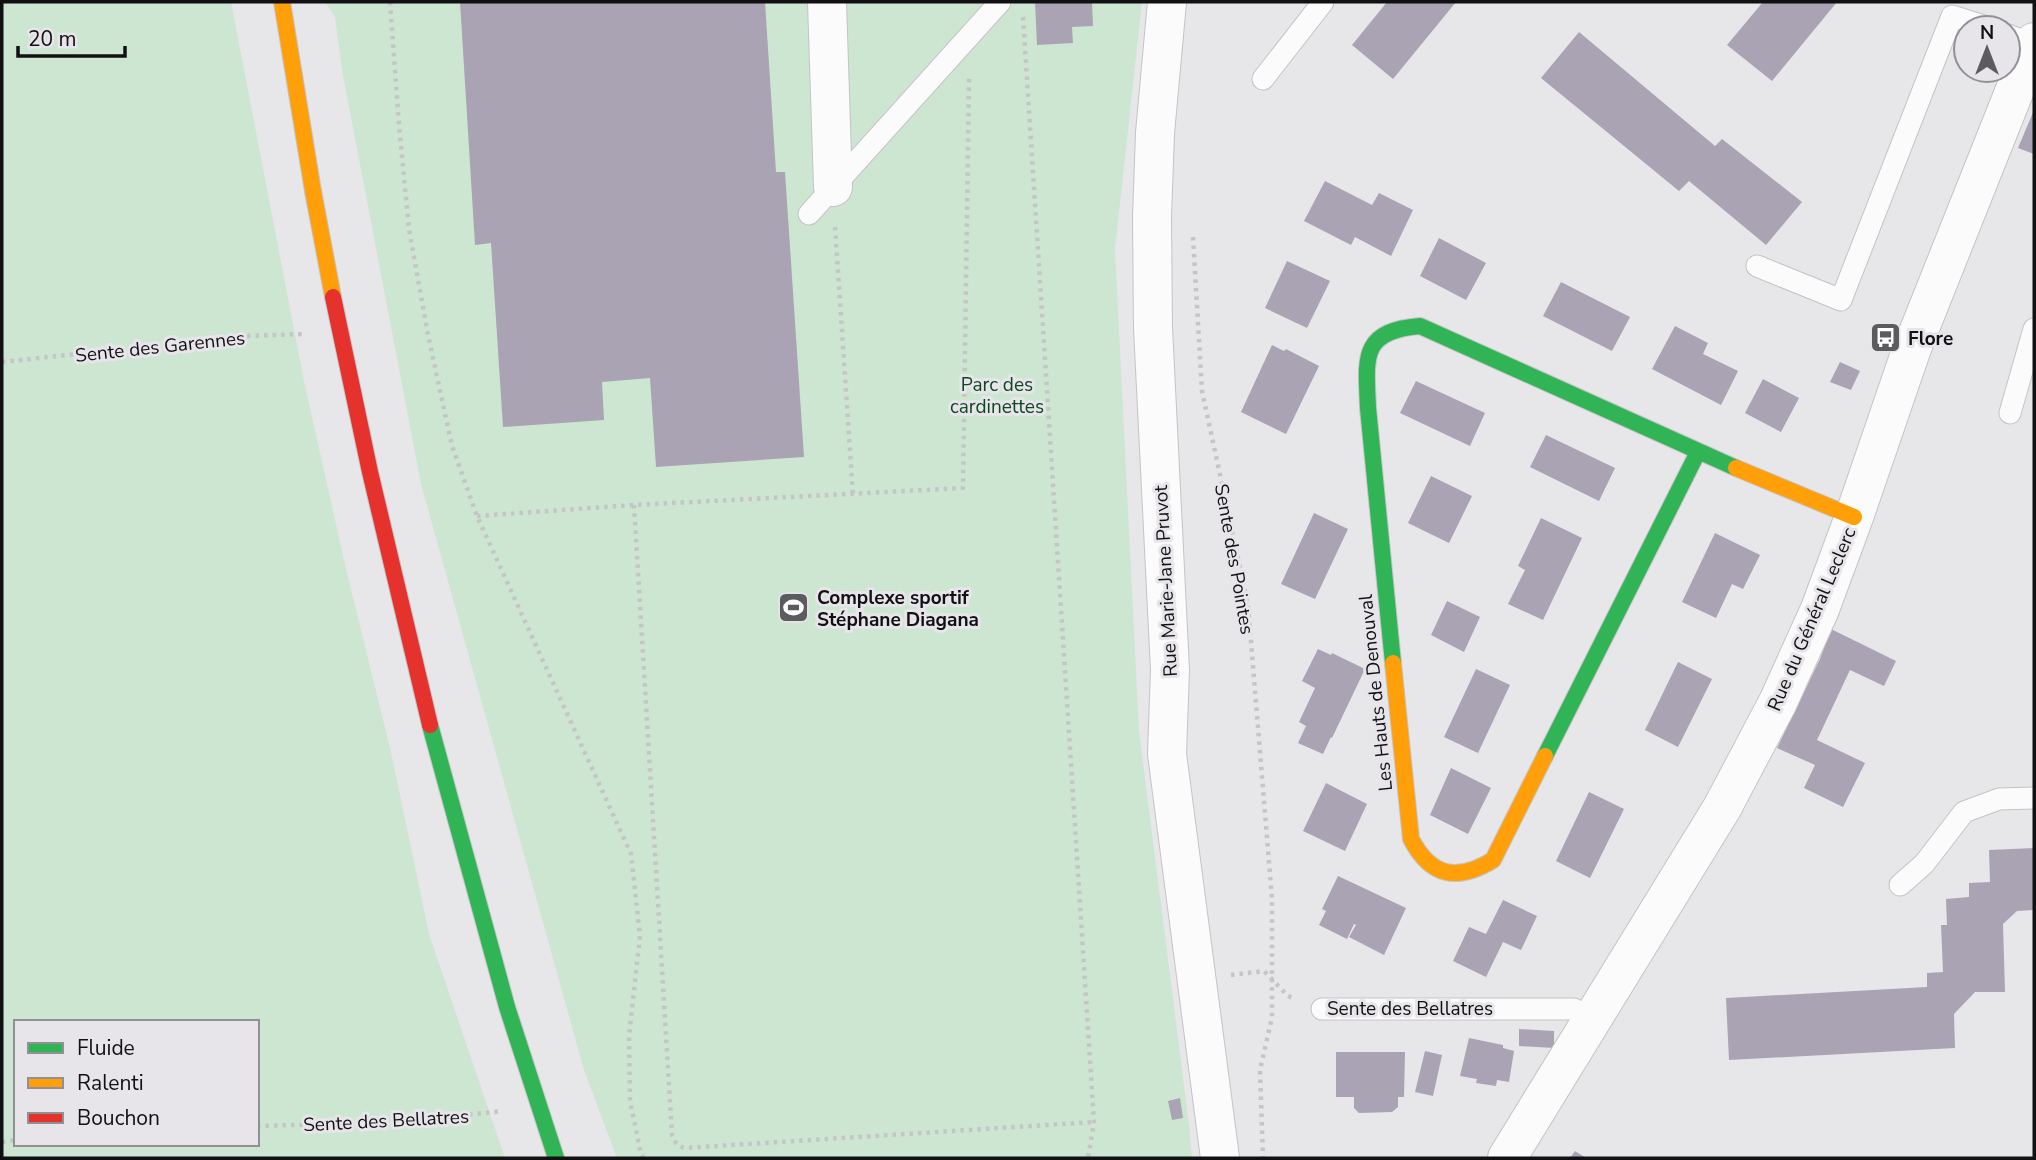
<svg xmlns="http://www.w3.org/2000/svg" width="2036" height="1160" font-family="'Nunito Sans',sans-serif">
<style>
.green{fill:#cde6d2;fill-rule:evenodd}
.building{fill:#aaa3b3}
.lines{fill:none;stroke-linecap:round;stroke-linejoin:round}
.lane-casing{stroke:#c4c4c6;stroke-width:23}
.street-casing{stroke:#c4c4c6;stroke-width:40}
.fast-casing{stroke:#c4c4c6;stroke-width:18}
.slow-casing{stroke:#c4c4c6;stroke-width:18}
.jam-casing{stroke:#c4c4c6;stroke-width:18}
.path{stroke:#c5c5c6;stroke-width:4.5;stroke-dasharray:3.5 5;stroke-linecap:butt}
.lane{stroke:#fbfbfc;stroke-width:21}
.street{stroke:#fbfbfc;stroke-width:38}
.fast{stroke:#30b455;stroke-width:16}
.slow{stroke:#ff9f0a;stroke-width:16}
.jam{stroke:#e5322d;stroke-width:16}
.labels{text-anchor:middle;stroke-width:6;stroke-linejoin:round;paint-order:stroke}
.poi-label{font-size:19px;font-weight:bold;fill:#111012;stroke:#e7e5ea;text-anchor:start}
.street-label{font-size:19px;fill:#111012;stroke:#e7e5ea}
.park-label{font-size:19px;fill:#0b4822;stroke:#e7e5ea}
</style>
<rect width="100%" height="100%" fill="#e7e6e9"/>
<path class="green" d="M2,2H231L304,381L346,569L391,752L429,934L505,1158H2ZM16,1022H257V1144H16Z
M325,2H1142L1115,249L1139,731L1189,1125L1192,1158H617L584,1070L421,484L342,70L335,17Z"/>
<path class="building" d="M460,2H765L776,172H785L804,457L656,467L650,378L602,382L604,420L503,427L491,243L475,245Z
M1035,2H1092L1093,26L1072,27L1073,43L1037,45Z
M1387,2H1456L1393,79L1352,45Z
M1763,2H1837L1772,81L1727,45Z
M1579,32L1715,146L1722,139L1802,202L1766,245L1689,181L1679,191L1541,78Z
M2034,110V154L2018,148Z
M1325,181L1372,205L1379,193L1413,210L1391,256L1355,237L1351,245L1304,221Z
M1439,238L1486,263L1466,300L1420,276Z
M1287,261L1330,281L1307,328L1265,308Z
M1561,282L1630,317L1612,351L1543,316Z
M1675,326L1708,343L1703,354L1738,371L1721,405L1652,369Z
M1272,345L1284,351L1286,349L1319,366L1286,434L1241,412Z
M1840,362L1860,371L1851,390L1830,382Z
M1763,379L1799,398L1781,432L1745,413Z
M1416,381L1485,413L1470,446L1400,413Z
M1546,435L1615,468L1599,501L1530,467Z
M1431,476L1472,496L1449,543L1408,523Z
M1314,513L1348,529L1315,599L1281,584Z
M1541,518L1582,538L1543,620L1508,604L1525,570L1518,566Z
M1715,533L1760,555L1743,589L1732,584L1716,618L1682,602Z
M1447,601L1480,617L1464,652L1431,635Z
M1831,629L1896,661L1884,686L1850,670L1817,740L1865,763L1843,807L1804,788L1815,765L1777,748L1820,659Z
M1318,649L1331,655L1332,653L1365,669L1332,738L1331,737L1323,754L1298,743L1306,726L1299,722L1315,688L1302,681Z
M1678,662L1712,679L1678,747L1645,730Z
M1476,669L1510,685L1478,753L1444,737Z
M1451,768L1491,788L1468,834L1430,815Z
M1326,783L1367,804L1345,851L1303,831Z
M1589,792L1624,809L1590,878L1556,861Z
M2034,848V910L2017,911L2003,924L2005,992H1975L1954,1014L1955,1048L1729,1060L1726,998L1927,987V973L1943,972L1941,925H1947L1946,899L1969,897V883L1990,882L1989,850Z
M1338,876L1406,908L1384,955L1349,937L1356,925L1354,924L1347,939L1319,925L1326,911L1322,909Z
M1503,900L1537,916L1521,950L1503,942L1486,977L1453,961L1469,927L1486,934Z
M1519,1029L1554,1031V1048L1519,1046Z
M1469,1038L1503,1045V1048L1514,1051L1509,1082L1497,1080L1496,1086L1476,1083L1477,1079L1460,1076Z
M1425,1051L1442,1055L1433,1096L1415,1092Z
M1336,1052H1405L1404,1097H1398V1107L1392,1112L1359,1113L1354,1108V1097H1336Z
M1180,1098L1183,1118L1172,1120L1168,1101Z
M1575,1151L1586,1158H1570Z"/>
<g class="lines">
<defs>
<path id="lane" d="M2008,35L2034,45
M1263,79L1323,2
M809,214L1000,2
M1757,266L1841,300L1952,16L1990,28
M2010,413L2034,329
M1900,885L1924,864L1964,812L1999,799L2034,798
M1322,1009H1574L1592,1020"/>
<path id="street" d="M827,2L833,187
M1167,2L1155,133L1152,217L1153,328L1170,670L1167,754L1220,1158
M1507,1158L1722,808L1778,702L1820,609L1854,517L1912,348L2034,42"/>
<path id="fast" d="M1393,663L1368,408C1366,358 1360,331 1420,326L1736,468
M430,725L507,1007L556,1158
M1545,756L1698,452"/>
<path id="slow" d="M282,2L313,191L333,297
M1736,468L1854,517
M1393,663L1411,839C1431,877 1457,882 1493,860L1545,756"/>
<path id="jam" d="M333,297L370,472L430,725"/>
</defs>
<use href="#lane" class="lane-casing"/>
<use href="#street" class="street-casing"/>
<use href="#fast" class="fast-casing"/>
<use href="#slow" class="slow-casing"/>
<use href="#jam" class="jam-casing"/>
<path class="path" d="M390,2L399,125L409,229L428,335L452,446L477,516L631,854L640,936L629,1036L630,1101L641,1154L644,1158
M1023,17L1094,1122L1088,1158
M835,227L853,495
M1193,237L1202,391L1248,605L1272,899V1017L1260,1070L1263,1158
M2,362L245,336L303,334
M634,505L672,1135C675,1143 677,1146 685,1148L1094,1122
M477,516L634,505L963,488L969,78
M1231,975L1264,971L1288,996L1295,999
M257,1126L398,1122L503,1111
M2,1142L16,1140"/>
<use href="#lane" class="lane"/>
<use href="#street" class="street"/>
<use href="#fast" class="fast"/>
<use href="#slow" class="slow"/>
<use href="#jam" class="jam"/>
</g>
<defs>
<symbol id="bus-square" viewBox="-11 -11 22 22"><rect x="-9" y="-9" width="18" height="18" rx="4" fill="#5c5b5d" stroke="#e7e5ea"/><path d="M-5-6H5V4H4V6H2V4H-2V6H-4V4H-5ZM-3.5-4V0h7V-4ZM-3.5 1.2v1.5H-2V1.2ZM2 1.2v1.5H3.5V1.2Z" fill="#fff"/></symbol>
<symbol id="stadium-square" viewBox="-11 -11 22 22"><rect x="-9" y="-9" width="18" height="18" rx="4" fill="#5c5b5d" stroke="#e7e5ea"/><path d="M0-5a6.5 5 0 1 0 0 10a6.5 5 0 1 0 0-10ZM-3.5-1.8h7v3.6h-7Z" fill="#fff"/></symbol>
</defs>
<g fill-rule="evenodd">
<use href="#bus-square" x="1868" y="320" width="35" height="35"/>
<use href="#stadium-square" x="776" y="590" width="35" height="35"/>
</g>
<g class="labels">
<g class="poi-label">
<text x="1908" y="345">Flore</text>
<text x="817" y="604">Complexe sportif<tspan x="817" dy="22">Stéphane Diagana</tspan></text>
</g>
<g class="street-label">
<text transform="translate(160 346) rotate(-6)" y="7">Sente des Garennes</text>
<text transform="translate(1235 559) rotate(80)" y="7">Sente des Pointes</text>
<text transform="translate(1165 581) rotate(-93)" y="7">Rue Marie-Jane Pruvot</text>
<text transform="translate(1811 619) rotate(-67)" y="7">Rue du Général Leclerc</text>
<text transform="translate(1375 693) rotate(-96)" y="7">Les Hauts de Denouval</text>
<text x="1410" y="1015">Sente des Bellatres</text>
<text transform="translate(386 1120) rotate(-3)" y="7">Sente des Bellatres</text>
</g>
<g class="park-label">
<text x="997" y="391">Parc des<tspan x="997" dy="22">cardinettes</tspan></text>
</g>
</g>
<rect width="2036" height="1160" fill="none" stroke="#111012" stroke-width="7"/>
<rect x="14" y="1020" width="245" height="126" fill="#e7e5ea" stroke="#919094" stroke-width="2"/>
<rect x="28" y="1043" width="35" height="10" fill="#30b455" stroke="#919094" stroke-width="2"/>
<text x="77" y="1055" font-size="21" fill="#111012">Fluide</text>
<rect x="28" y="1078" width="35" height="10" fill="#ff9f0a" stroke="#919094" stroke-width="2"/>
<text x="77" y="1090" font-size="21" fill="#111012">Ralenti</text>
<rect x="28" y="1113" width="35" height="10" fill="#e5322d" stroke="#919094" stroke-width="2"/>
<text x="77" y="1125" font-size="21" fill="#111012">Bouchon</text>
<g transform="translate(1987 49)"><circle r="33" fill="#e7e5ea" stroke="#919094" stroke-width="2"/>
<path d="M0-5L12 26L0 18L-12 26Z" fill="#5c5b5d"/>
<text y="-10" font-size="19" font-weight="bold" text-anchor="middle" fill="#111012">N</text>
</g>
<path d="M18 46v10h107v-10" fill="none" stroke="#111012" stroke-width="3.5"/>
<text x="28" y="46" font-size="21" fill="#111012" stroke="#e7e5ea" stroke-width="5" paint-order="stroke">20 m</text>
</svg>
